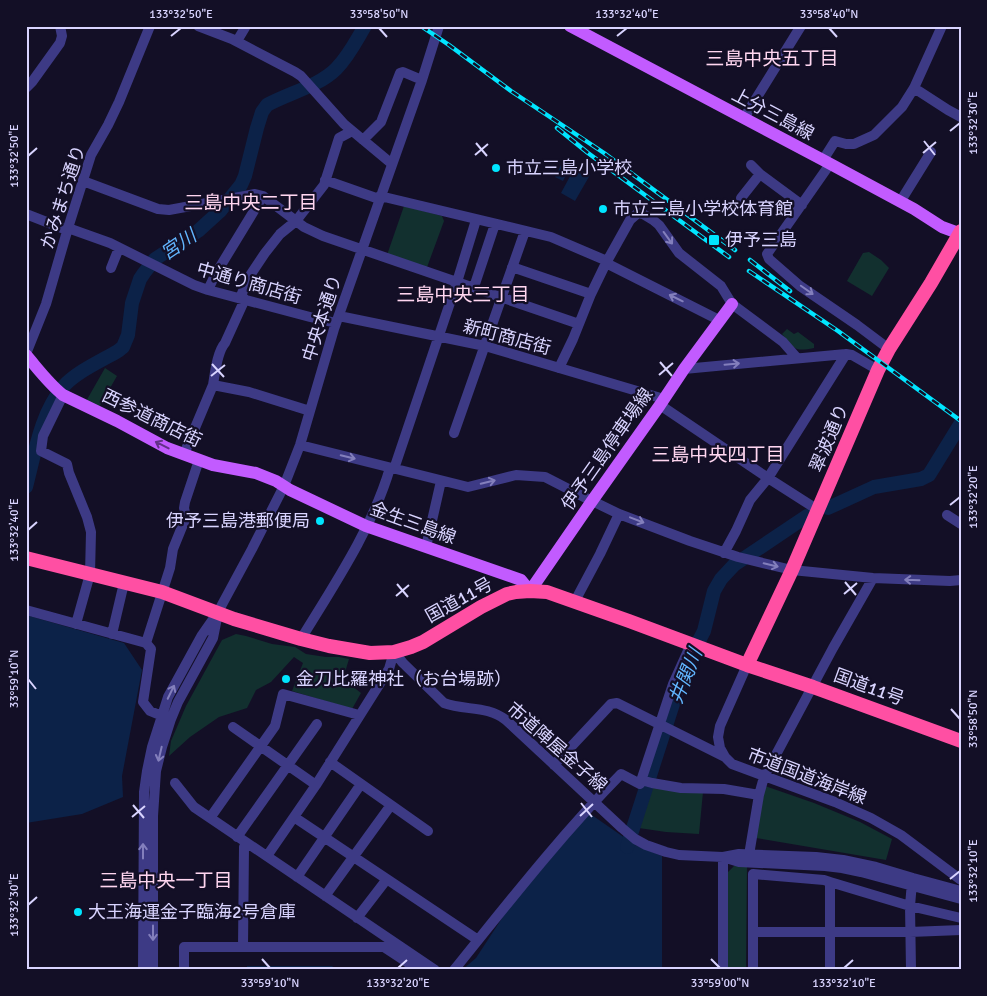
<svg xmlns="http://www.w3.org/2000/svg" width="987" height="996" font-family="Signika,'Noto Sans JP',sans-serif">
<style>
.green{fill:#12302f}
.water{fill:#0c2248}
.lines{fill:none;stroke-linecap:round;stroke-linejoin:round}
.river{stroke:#0c2248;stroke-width:14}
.minor{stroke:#3d3a85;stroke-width:10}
.major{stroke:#c25bff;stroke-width:12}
.highway{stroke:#ff4fa3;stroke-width:14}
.rail-casing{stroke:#00e5ff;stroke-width:4.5}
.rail{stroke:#130f26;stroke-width:2.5;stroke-dasharray:8;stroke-linecap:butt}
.oneway{stroke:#837fbc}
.oneway2{stroke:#623188}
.ticks{fill:none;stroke:#d9d4ff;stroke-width:2}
.poi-dot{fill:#00e5ff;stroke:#130f26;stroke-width:2}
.labels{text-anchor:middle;stroke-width:4.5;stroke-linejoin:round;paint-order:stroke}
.street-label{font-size:18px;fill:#d9d4ff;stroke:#130f26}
.poi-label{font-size:18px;fill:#d9d4ff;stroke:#130f26;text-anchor:start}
.neighbourhood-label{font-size:19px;fill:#ffd6f0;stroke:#130f26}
.water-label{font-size:19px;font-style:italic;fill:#62b6ff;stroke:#130f26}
.neatline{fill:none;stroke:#d9d4ff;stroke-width:2}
.ticks-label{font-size:12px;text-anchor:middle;fill:#d9d4ff}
</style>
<rect width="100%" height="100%" fill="#130f26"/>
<path class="green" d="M404,206L442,216L444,221L426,270L387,255Z
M869,252L881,260L889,268L872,296L847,281L863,253Z
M787,329L794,334L798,332L814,344V348C794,352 795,349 782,334Z
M105,368L117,376L98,409L85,403Z
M236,634L246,636L272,644L295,647L306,654L326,657H339L349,659L343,679L361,693L352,709L292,691L303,663L294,657L271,682L256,690L247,708L219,717L190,737L169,756L171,741L186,706L222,640Z
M652,786L703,792L699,834L666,832L639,828Z
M765,786L814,803L860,822L892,839L886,860L756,838Z
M734,866H747L746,970H728V872Z"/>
<path class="water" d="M563,161L571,165L563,181L555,177Z
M575,167L590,175L575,201L561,193Z
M26,615L124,643L142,670L122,776L123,797L82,814L26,823Z
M589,813L635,845L662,856V970H462L476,958L508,909Z
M247,966H332L338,970H247Z"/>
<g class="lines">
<path class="river" d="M26,487C35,453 40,415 63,387C76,372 101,361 118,351L123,347L128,335L132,303L140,279L144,273L155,259L198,231L220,211L241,185L245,176L257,128L262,112L267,105C289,93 319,86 336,69C349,56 356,41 365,26
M828,508L874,487L921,479L929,475L961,423
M627,847L681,679L690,658L704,631L714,591L721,579L734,565L807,516"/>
<path class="minor" d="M198,26L232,39L295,72L301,76L344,124L392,164
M237,41L246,26
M26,88L32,82L60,43L62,36L60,26
M914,88L948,110L961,117
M744,118L801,26
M363,140L381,122L400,73L403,72L422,80
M823,160L835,141L846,144H854L874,135L902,107L914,88L942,26
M830,164L767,254L769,259L800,286L857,325L889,349
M751,165L760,174L802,205
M325,180L379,199
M83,181L158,209L169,210L245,196L255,194L263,196L304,227L323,236L579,324
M380,196L551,237L607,261
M741,198L760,174
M900,202L931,152
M26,214L67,230
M68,228L110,243L194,285L208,290L310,317L336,323
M606,263L719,320
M512,267L591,294
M111,268L119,248
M474,287L495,224
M208,290L215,275L263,196
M240,298L249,277L265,253L280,234L296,221L324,185L339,138L352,131
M245,299L225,343C217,352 215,373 213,385L249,392L310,411
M339,316L485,346L664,399
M26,354L46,304L68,228L91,155L108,125L119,102L150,26
M559,368L573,339L591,294L606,263L630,220L638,213L643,214L653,220L659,225L679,253L721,286L732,304L783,342L797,358
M684,369L846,354L852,355L878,370
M63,395L43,436L41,451L67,464L69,473L87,517L91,532L90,574L76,624
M660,405L768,478L818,510
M454,433L525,231
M300,445L468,487L516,475L545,477L584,497L619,514L690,541L738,557L792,570L873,578L950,581L961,580
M184,454L213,385
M394,469L457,282L476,220
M947,515L961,524
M426,547L441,481
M724,553L736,531L750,500L768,478L846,354
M575,601L600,554L619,514
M26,610L146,643L151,649L143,702L150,711L167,718
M112,634L124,583
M301,639C334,585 372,529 390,468
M146,643L170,568L173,549L186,517L184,508L185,502L199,460
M394,652L403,663L444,703C465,711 487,705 506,720L622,828L635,839L646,845L666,852L679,855L723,857L739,854L816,857L843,860L876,867L913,878L961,891
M747,665L720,726L718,737L720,748L725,757L732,764L835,802L871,818L901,835L961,880
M233,727L316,785
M330,762L428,831
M554,765L611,704L617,703L725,757
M641,780L652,783L681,788L724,789L759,795
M175,783L194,807L435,970
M294,817L478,940
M210,818L275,726L283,694L359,715
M237,837L317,724
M749,855L759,795L764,777L833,648L873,578
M267,856L316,785L389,669L394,652
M723,857V970
M726,858L739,862L825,866L842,868L861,872L961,899
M297,877L361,784
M830,882L910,906L961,918
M325,896L391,805
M357,918L387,879
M753,932H910L961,930
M243,947L244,847L246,843
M143,970L144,792L147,771L152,747L168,697L202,635L218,612L252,549L284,486L300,445L334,329L422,80L439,26
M153,970V816L156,771L162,747L171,719L178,702L213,638L217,618
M184,970V947H384L419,970
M454,970C508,903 561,835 621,774L640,784L673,684L691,644
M753,970V874L824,880L830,882V970
M911,970L910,906L912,882"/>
<path class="major" d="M570,26L823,160L914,209L942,227L961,234
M26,355C38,369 49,384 63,395L117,421L167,448L213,465L256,473L276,481L290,490L366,526L521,580L530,591L592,501L660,405L684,369L732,304"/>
<path class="highway" d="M26,558L162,592L234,619L301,639L329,646L370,653L394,652L411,647L423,642L481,607L507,594L516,592L530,591L547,592L629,621L747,665L813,687L961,741
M747,665L792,570L878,370L889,349L931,283L961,231"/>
<defs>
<path id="rail" d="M421,26L449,45L511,91L604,153L735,250
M557,128L588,153L729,257
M750,260L790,291
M749,271L838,331L961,421"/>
</defs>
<use href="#rail" class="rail-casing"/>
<use href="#rail" class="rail"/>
</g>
<defs><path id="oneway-shaft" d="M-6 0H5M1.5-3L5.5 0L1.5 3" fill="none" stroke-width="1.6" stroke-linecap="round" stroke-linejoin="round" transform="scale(1.25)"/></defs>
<g class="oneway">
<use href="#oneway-shaft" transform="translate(668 238) rotate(54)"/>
<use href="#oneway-shaft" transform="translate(807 290) rotate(35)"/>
<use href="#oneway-shaft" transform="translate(676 298) rotate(-154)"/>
<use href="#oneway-shaft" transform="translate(732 364) rotate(-5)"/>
<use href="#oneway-shaft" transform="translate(348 457) rotate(14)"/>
<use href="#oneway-shaft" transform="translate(488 482) rotate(-14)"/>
<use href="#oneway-shaft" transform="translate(637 520) rotate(21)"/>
<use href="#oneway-shaft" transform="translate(771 565) rotate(13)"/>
<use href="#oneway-shaft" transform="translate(912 580) rotate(-178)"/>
<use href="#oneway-shaft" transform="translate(171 692) rotate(-64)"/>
<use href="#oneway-shaft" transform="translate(160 754) rotate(103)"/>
<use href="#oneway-shaft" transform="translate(143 851) rotate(-90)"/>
<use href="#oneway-shaft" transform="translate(153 933) rotate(90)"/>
</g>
<use class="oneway2" href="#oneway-shaft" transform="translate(162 445) rotate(-153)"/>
<path class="ticks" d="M379,28L387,37M829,28L837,37M171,36L181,28M617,36L627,28M950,131L960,123M924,141L935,155M476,143L487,156M923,153L936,142M475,155L488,144M28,156L37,148M660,362L672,376M212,364L224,377M659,375L673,363M211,376L225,365M950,505L960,497M28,530L37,522M845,582L856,595M397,584L408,597M844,594L857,583M396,596L409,585M28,679L36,689M951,709L960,719M581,803L592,817M133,805L144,818M580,816L593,804M132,817L145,806M950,879L960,871M28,905L37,897M262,959L270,968M711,959L720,968M398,968L407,960M844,968L853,960"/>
<g class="poi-dot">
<circle cx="496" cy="168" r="5"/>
<circle cx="603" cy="209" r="5"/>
<rect x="708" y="234" width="12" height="12" rx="2.5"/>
<circle cx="320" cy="521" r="5"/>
<circle cx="286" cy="679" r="5"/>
<circle cx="78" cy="912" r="5"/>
</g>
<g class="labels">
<g class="street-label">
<text transform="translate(773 114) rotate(28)" y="6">上分三島線</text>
<text transform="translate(63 197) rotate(-72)" y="6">かみまち通り</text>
<text transform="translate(249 283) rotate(16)" y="6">中通り商店街</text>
<text transform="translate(322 318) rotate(-72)" y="6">中央本通り</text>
<text transform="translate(507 337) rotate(15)" y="6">新町商店街</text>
<text transform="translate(152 418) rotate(26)" y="6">西参道商店街</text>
<text transform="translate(829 438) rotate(-67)" y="6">翠波通り</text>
<text transform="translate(607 449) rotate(-55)" y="6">伊予三島停車場線</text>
<text transform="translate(413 523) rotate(20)" y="6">金生三島線</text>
<text transform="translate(459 600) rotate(-29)" y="6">国道11号</text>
<text transform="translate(869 687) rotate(20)" y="6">国道11号</text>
<text transform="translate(557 747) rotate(41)" y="6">市道陣屋金子線</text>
<text transform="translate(807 776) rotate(21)" y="6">市道国道海岸線</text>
</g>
<g class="poi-label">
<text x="506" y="174">市立三島小学校</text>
<text x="613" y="215">市立三島小学校体育館</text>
<text x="725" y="246">伊予三島</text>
<text x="310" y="527" text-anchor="end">伊予三島港郵便局</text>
<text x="296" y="685">金刀比羅神社（お台場跡）</text>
<text x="88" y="918">大王海運金子臨海2号倉庫</text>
</g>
<g class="neighbourhood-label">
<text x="772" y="65">三島中央五丁目</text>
<text x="251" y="209">三島中央二丁目</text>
<text x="463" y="301">三島中央三丁目</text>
<text x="718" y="461">三島中央四丁目</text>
<text x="166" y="887">三島中央一丁目</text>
</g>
<g class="water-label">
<text transform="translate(178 244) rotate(-34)" y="7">宮川</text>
<text transform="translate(685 676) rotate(-68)" y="7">井関川</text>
</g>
</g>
<rect width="987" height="996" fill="none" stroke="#130f26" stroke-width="55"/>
<rect x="28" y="28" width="932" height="940" class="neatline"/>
<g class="ticks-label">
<text x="181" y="18">133°32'50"E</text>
<text x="379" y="18">33°58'50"N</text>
<text x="627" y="18">133°32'40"E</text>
<text x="829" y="18">33°58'40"N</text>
<text transform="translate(973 123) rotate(-90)" y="4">133°32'30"E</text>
<text transform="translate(14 156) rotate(-90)" y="4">133°32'50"E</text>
<text transform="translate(973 497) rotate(-90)" y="4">133°32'20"E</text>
<text transform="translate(14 530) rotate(-90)" y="4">133°32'40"E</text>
<text transform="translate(14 679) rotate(-90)" y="4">33°59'10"N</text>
<text transform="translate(973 719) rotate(-90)" y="4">33°58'50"N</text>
<text transform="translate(973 871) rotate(-90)" y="4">133°32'10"E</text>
<text transform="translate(14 905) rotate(-90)" y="4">133°32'30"E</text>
<text x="270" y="987">33°59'10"N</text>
<text x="398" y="987">133°32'20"E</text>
<text x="720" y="987">33°59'00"N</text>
<text x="844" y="987">133°32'10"E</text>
</g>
</svg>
